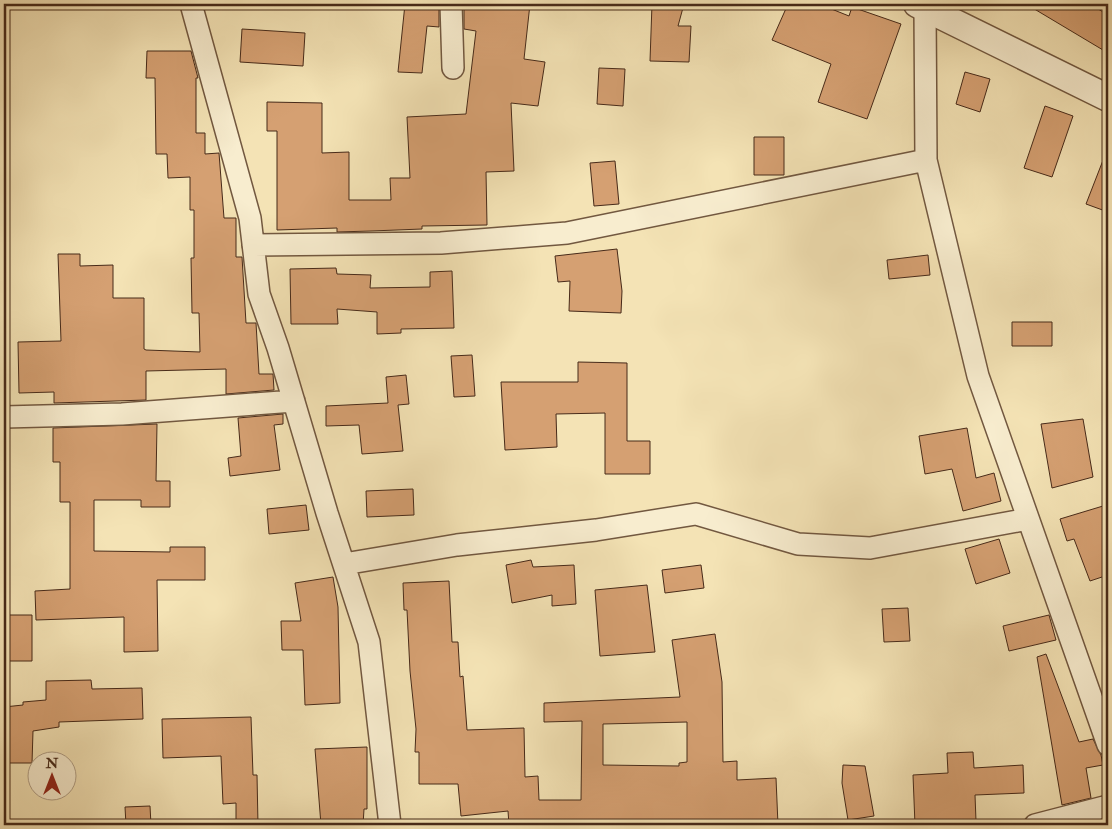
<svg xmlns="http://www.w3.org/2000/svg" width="1112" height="829" font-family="'IM FELL Double Pica',serif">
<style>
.building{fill:#d5a072;stroke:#472a19;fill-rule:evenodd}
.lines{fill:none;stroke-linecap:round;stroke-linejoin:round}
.minor-casing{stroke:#725840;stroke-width:24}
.tertiary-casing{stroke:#725840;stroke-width:29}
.minor{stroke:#f8edcf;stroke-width:21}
.tertiary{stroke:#f8edcf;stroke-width:26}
</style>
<rect width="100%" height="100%" fill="#f4e3b5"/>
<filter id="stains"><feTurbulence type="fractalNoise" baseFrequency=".004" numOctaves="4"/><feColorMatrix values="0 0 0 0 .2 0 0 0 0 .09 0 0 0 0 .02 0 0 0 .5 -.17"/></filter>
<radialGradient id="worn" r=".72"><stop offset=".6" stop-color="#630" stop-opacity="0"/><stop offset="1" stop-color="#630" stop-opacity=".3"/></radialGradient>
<path class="building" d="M405,4H439V27L427,26L422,73L398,72Z
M464,4H530L524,59L545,62L538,106L511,103L514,171L486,172L487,225L422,226V229L371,231L337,232V228L277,230V131H267V102L322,103V153L349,152V200H391L390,178H410L407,117L466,114L476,31L464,29Z
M652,4H684L678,26H691L689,62L650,61Z
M788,4H819L849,16L852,7L901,24L867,119L818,102L831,64L772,40Z
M1026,4H1090L1108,15V53Z
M242,29L305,33L303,66L240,62Z
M147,51H191L198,78H196V133H205V154L219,153L224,218H236V257H242L246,323H256L259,374H273L274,390L226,394V369L146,371V400L54,403V392L19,393L18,342L61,341L58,254H80V266L113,265V298H144V349L146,350L200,352L199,313H192L191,258H194V210H190V177L168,178L167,154H156L155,78H146Z
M599,68L625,69L623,106L597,104Z
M965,72L990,79L980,112L956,104Z
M1045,106L1073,116L1052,177L1024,168Z
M754,137H784V175H754Z
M1107,150H1108V212L1086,204Z
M615,161L619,204L594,206L590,163Z
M617,249L622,291L621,313L569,311L570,281L558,282L555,256Z
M928,255L930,275L889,279L887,260Z
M336,268L337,274L371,275L370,288L430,287V272L452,271L454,328L401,329V333L377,334V312L337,309L338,324H291L290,269Z
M1012,322H1052V346H1012Z
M472,355L475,396L454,397L451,356Z
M578,362L627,363V441H650V474H605V413L556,414L557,447L505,450L501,382H578Z
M406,375L409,404L398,405L403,451L362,454L359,425L326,426V406L388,403L386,377Z
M283,414V424L274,425L280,470L230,476L228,458L241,456L238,418Z
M1083,419L1093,477L1052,488L1041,424Z
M157,424L156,481H170V507H141V500H94V551L170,552V547H205V580H157L158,651L124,652V617L36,620L35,591L70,589V502H60V462H53V428Z
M967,428L976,478L994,473L1001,501L963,511L952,469L925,474L919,436Z
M413,489L414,515L367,517L366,491Z
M306,505L309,530L269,534L267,509Z
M1103,506L1108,522V575L1090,581L1074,539L1067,541L1060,519Z
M999,539L1010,573L976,584L965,549Z
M531,560L533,567L574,565L576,604L552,606V595L512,603L506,565Z
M701,565L704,588L665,593L662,570Z
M333,577L338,607L340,703L305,705L303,650H282L281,621H301L295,583Z
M449,581L452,642H458L460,677L463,676L467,730L524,728L525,777L538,776L539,800H581L582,721L544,722V703L680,697L672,640L715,634L722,682L723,762L737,761V780L776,778L778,825H509L508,811L461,816L458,784H419V752H415L416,729L410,671L407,610H404L403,583ZM687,722V762L679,763V766L603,765V724Z
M647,585L655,652L600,656L595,590Z
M908,608L910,641L884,642L882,609Z
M4,615H32V661H4Z
M1049,615L1056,640L1009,651L1003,626Z
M1046,654L1079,742L1093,739L1101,755L1103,765L1086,768L1091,798L1062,805L1037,657Z
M91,680L92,689L142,688L143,719L59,722V727L33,731L32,763H4V707L23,705V702L46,700V681Z
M251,717L253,775H257L258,825H236V803L223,804L221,756L163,758L162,719Z
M367,747V809H364L363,825H321L315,749Z
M973,752L974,768L1023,765L1024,793L975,795L976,821L944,822V825H915L913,775L948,773L947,753Z
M843,765L865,766L874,816L848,820L842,783Z
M150,806L151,825H126L125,807Z"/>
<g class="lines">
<defs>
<path id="minor" d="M191,4L250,218L259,294L278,348L327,513L369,642L390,825
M451,4L453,68
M925,8L926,160L978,376L1108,745
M253,245L441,243L567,233L926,160
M4,417L122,414L294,401
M344,564L457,545L596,530L696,514L798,544L870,548L1028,519
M1035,825L1108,806"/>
<path id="tertiary" d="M917,4L1108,98"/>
</defs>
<use href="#minor" class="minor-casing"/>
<use href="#tertiary" class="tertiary-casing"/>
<use href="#minor" class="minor"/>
<use href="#tertiary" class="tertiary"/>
</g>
<rect width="1112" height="829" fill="none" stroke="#f4e3b5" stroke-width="20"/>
<rect x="5" y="5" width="1102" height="819" fill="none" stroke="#472a19" stroke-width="2.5"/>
<rect x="10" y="10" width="1092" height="809" fill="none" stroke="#472a19"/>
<g transform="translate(52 776)"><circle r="24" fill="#f8edcf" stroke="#b19f86"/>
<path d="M0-4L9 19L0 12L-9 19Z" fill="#8f2418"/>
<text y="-8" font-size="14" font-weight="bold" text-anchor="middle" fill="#472a19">N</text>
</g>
<rect width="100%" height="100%" filter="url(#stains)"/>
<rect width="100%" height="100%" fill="url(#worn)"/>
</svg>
